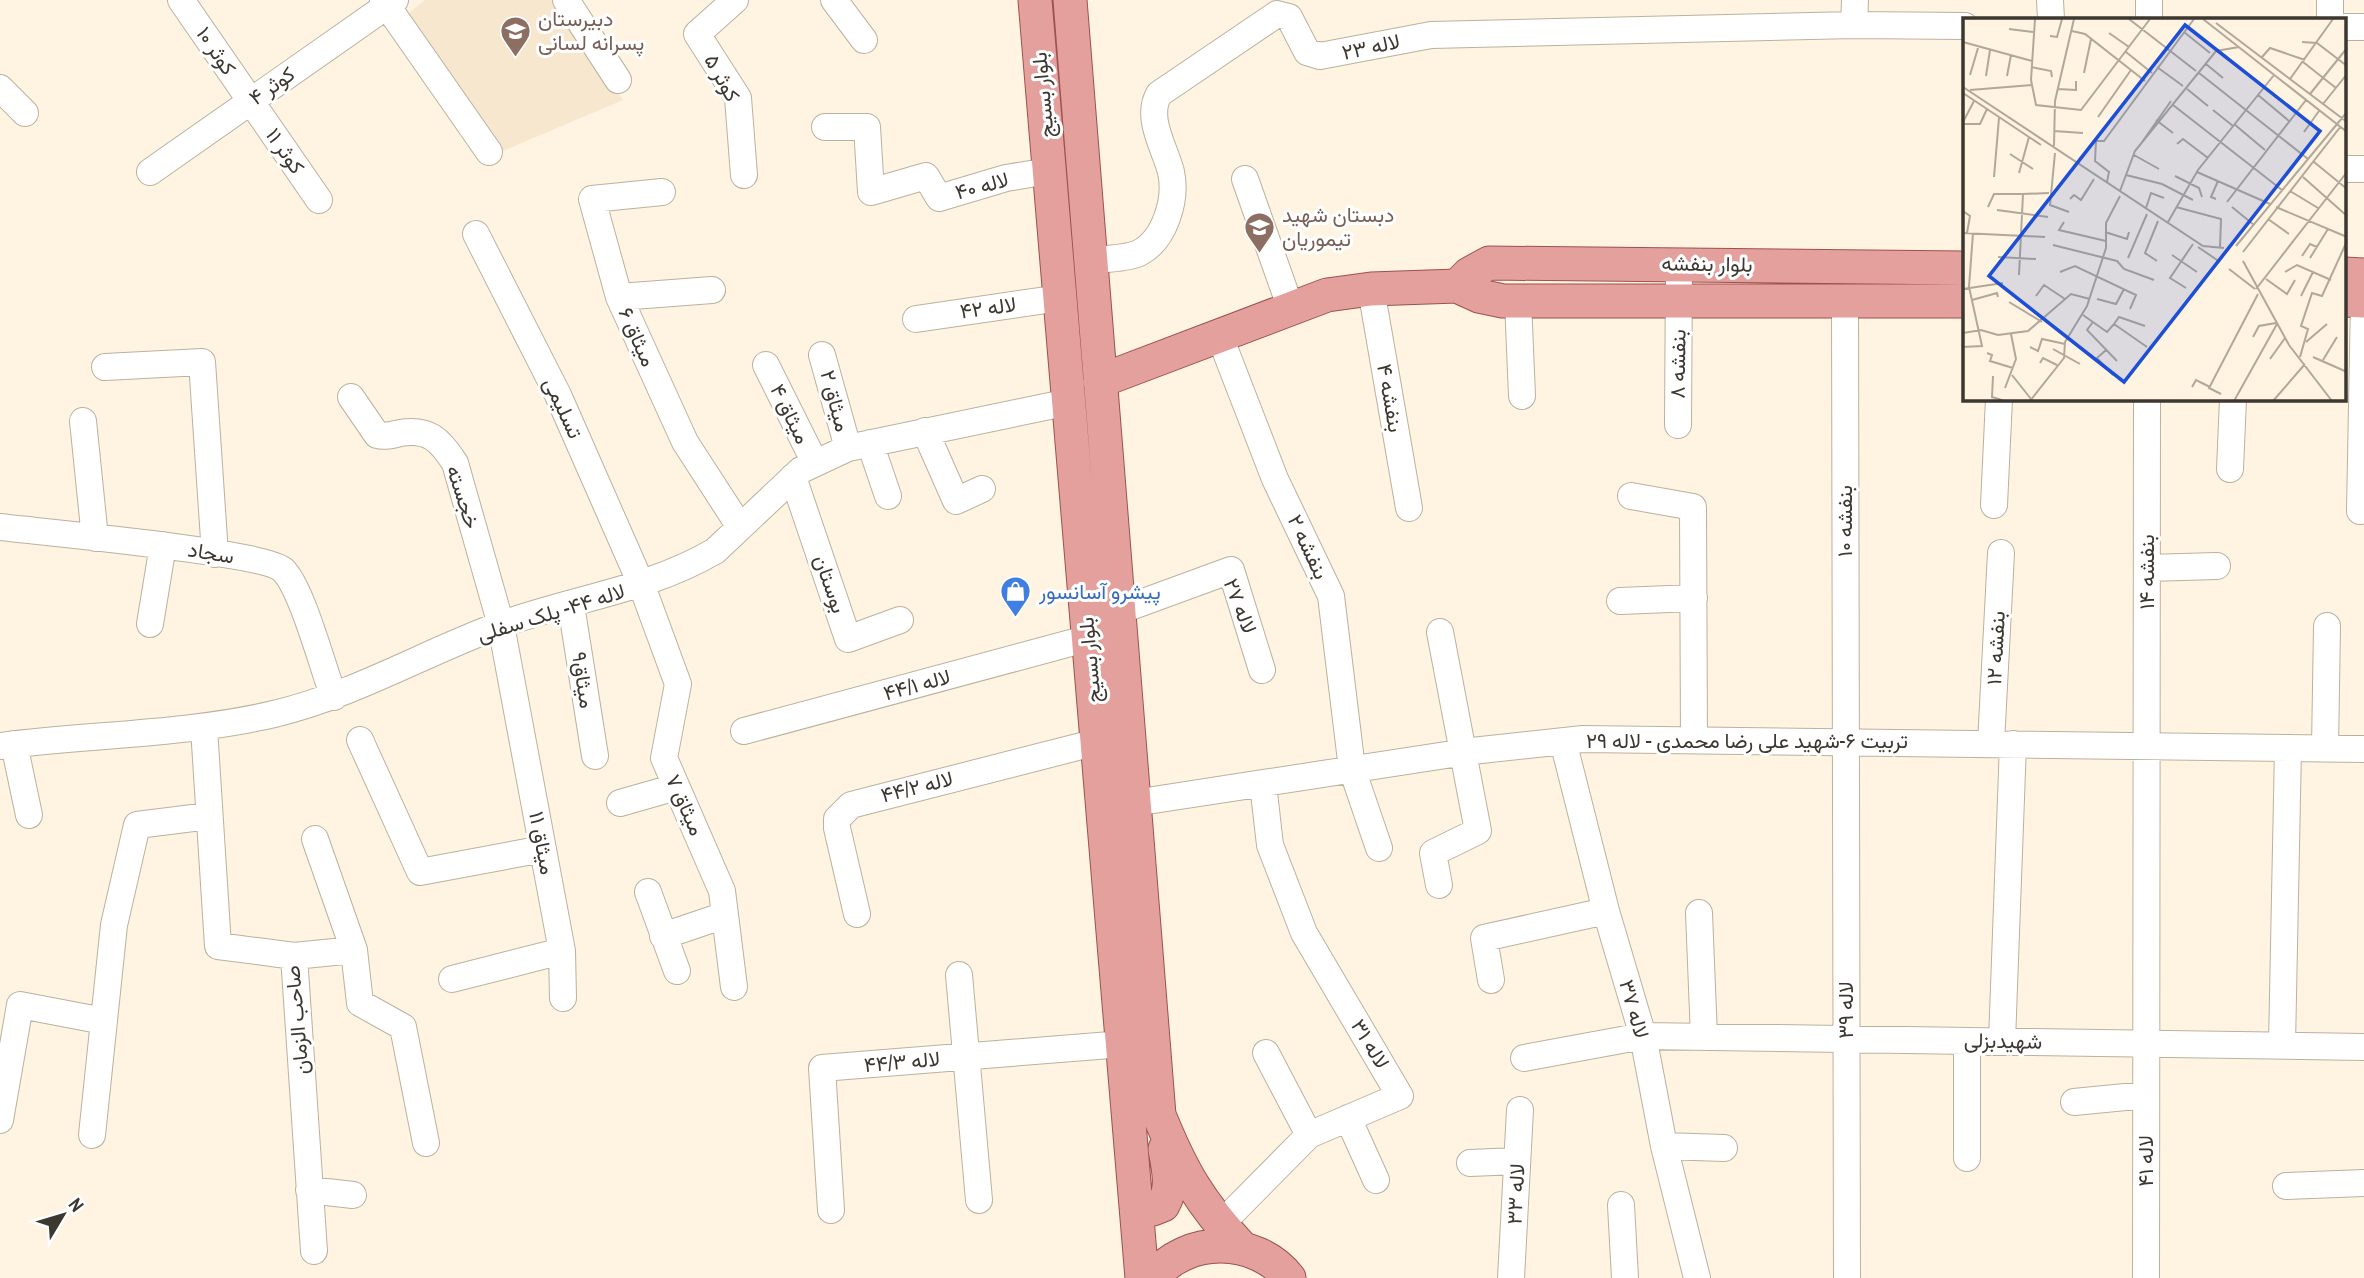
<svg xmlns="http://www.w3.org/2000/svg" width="2364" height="1278" font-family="'Archivo Narrow',Vazirmatn,sans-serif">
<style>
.built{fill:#f7e7cf}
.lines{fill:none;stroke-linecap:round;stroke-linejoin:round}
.minor-casing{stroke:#bbb19f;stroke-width:28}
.major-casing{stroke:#9d524c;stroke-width:35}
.minor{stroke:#fff;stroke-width:26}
.major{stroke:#e3a09d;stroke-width:33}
.labels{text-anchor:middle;stroke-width:6;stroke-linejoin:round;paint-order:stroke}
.education-label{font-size:21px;fill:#785e54;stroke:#fff;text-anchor:start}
.street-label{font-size:21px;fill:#3c3730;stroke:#fff}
.shop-label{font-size:21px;fill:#366cbe;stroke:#fff;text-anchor:start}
.inset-road{fill:none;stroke:#b1a89a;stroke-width:2}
.view{fill:#1d4ed8;fill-opacity:0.15;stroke:#1d4ed8;stroke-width:3.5}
.inset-edge{fill:none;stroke:#3c3730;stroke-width:3.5}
</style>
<rect width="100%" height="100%" fill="#fff3e1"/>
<path class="built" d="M425,0H560L623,100L498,153L405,16Z"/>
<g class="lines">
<defs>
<path id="minor" d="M181,0L319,200
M383,0L489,152
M566,0L618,80
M735,0L697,34L738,98L744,175
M834,0L864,40
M2050,0L2051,19
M2149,19V0
M2330,19V0
M1854,25L1855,0
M2345,27H2364
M0,88L25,113
M825,127H867L871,192L926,176L939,198L1006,178L1049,171
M2345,169H2364
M150,172L395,0
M1245,179L1291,309
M662,192L592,199L619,297L685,442L740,527
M476,234L558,395L642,586L678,684L664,758L722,891L734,987
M1091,261C1105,258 1127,259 1139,253C1165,240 1177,199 1171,172C1165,148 1145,118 1159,94L1277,14L1289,17L1307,52L1320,56L1431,35L1854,25L1965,26
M1371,289L1409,508
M619,297L712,290
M1518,301L1522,396
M1845,301L1847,1278
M916,319L1060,298
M1220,337L1275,479L1331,596L1352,769L1379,848
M822,355L848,448
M766,365L815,463
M105,367L202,362L215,554
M351,397L377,435C385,437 392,435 400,433C429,428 440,440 455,463L501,625L562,951L452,979
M83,421L95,538
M1678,425L1679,263
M925,431L956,501L982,489
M870,443L888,496
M2230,469L2233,399
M793,477L848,639L900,620
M1631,496L1693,507L1694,740
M1994,505L1999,399
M2360,511L2364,301
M0,527C41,532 263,552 283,570C302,588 323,669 334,697
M2147,568L2217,566
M1620,601L1694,598
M571,605L595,756
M1119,611L1231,570L1262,670
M150,624L163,545
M204,728L218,946L294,956L314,1251
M744,731L1089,638
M360,740L420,872L543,849
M1563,741L1606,911L1643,1036L1664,1146L1697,1278
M1991,743L2001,553
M14,744L29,815
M0,746C91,734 184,735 274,714C354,695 424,653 500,625C574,598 646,591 715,551L801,470L848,448L1069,402
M2325,748L2327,626
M620,803L676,787
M1134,803L1472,751L1583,739L2364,749
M315,839L354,950
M1439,885L1433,853L1478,831L1440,632
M648,892L677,971
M1699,913L1704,1037
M857,914L837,828V819L851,805L1097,742
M663,936L725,915
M562,951L563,998
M294,956L354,950L360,1003L403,1027L426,1143
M959,975L979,1200
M1491,980L1484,938L1606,911
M2002,1041L2013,744
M2282,1045L2288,748
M1266,1053L1309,1135
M1524,1058L1643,1036L2364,1047
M2074,1102L2146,1095
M1348,1118L1376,1180
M0,1120L20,1005L104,1021
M92,1135L114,925L137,825L209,816
M1664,1146L1724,1148
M1967,1158V1041
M1470,1163L1517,1161
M2286,1186L2364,1183
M309,1190L353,1195
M1621,1205L1625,1278
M831,1210L822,1068L1123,1044
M1220,1225L1309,1135L1400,1096L1304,933L1270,845L1263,784
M1511,1278L1520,1110
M2146,1278L2147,399"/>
<path id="major" d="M1035,0L1142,1278
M1070,0L1159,1115C1182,1172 1200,1203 1242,1248
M2345,274L2364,275
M1457,286L1469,274L1489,263L1965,268
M2345,300L2364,301
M1100,381L1327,295L1371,289L1457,286L1479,296L1503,301H1965
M1136,1203L1153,1209L1163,1205C1174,1186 1168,1169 1165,1149
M1153,1278C1186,1235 1256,1236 1289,1278"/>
</defs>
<use href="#minor" class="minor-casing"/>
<use href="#major" class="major-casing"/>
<use href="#minor" class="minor"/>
<use href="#major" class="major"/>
</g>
<defs>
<symbol id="school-pin" viewBox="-11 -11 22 30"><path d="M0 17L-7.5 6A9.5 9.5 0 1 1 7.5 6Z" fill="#8d6e63" stroke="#fff"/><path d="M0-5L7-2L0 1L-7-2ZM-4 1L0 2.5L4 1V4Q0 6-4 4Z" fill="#fff"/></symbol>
<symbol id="shop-pin" viewBox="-11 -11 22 30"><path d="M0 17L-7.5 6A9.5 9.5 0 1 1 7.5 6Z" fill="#3f7fe0" stroke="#fff"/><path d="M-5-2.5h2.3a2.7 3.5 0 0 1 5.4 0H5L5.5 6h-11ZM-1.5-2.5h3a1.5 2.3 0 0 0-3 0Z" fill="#fff"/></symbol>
</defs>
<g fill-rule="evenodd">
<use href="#school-pin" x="498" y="14" width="35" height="47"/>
<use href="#school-pin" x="1242" y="210" width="35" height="47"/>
<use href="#shop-pin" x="998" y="574" width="35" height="47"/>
</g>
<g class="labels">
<g class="education-label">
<text x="538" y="26">دبیرستان<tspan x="538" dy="24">پسرانه لسانی</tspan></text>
<text x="1282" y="222">دبستان شهید<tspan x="1282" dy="24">تیموریان</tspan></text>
</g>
<g class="street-label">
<text transform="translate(1371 47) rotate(-12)" y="7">لاله ۲۳</text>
<text transform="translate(216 51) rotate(56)" y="7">کوثر ۱۰</text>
<text transform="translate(722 78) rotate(61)" y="7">کوثر ۵</text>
<text transform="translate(272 86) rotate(-35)" y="7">کوثر ۴</text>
<text transform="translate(1043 95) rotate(-95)" y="7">بلوار بسیج</text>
<text transform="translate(285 151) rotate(55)" y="7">کوثر ۱۱</text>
<text transform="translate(982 186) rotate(-15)" y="7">لاله ۴۰</text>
<text transform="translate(1707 264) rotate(1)" y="7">بلوار بنفشه</text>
<text transform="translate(988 308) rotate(-8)" y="7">لاله ۴۲</text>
<text transform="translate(637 337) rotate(66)" y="7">میثاق ۶</text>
<text transform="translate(1678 364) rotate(-89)" y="7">بنفشه ۸</text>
<text transform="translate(1390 398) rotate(80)" y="7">بنفشه ۴</text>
<text transform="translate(835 401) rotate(75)" y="7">میثاق ۲</text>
<text transform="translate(563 408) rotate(65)" y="7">تسلیمی</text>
<text transform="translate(790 414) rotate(64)" y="7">میثاق ۴</text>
<text transform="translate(463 497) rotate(72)" y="7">خجسته</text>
<text transform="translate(1845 521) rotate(-90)" y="7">بنفشه ۱۰</text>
<text transform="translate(1308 547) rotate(65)" y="7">بنفشه ۲</text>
<text transform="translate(211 553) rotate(9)" y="7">سجاد</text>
<text transform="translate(2147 572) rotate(-90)" y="7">بنفشه ۱۴</text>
<text transform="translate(830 584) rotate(71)" y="7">بوستان</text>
<text transform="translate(1240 606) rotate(69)" y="7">لاله ۲۷</text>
<text transform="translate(551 613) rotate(-17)" y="7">لاله ۴۴- پلک سفلی</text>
<text transform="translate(1996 648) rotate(-87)" y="7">بنفشه ۱۲</text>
<text transform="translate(1090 660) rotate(-95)" y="7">بلوار بسیج</text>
<text transform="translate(583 680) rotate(81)" y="7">میثاق۹</text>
<text transform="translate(917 685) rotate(-15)" y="7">لاله ۴۴/۱</text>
<text x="1747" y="748">تربیت ۶-شهید علی رضا محمدی - لاله ۲۹</text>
<text transform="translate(917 787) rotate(-14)" y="7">لاله ۴۴/۲</text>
<text transform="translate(685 805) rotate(66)" y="7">میثاق ۷</text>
<text transform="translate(542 843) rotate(79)" y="7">میثاق ۱۱</text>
<text transform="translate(1634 1009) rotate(74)" y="7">لاله ۳۷</text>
<text transform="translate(1846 1010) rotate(-90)" y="7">لاله ۳۹</text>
<text transform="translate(297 1020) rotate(-95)" y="7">صاحب الزمان</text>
<text transform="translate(2003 1041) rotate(1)" y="7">شهیدبزلی</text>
<text transform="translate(1370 1044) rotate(59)" y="7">لاله ۳۱</text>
<text transform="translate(902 1062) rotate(-5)" y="7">لاله ۴۴/۳</text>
<text transform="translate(2146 1161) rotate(-90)" y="7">لاله ۴۱</text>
<text transform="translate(1516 1194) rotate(-87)" y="7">لاله ۳۳</text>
</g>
<g class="shop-label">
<text x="1039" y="599">پیشرو آسانسور</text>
</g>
</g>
<g transform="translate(1963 18)">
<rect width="383" height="383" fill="#fff3e1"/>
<path class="inset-road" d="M72,1L68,62L73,87L118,92L187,1M166,1L233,53M240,1L384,114M253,5L384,104M46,11L70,14M109,13L122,16L182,63M221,14L247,35M146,15L166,29M87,18L94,19L99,1M0,24L69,43M339,24L354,25L384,48M254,33L276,50M163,34L189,55M299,39L307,30L342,42M340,44L373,70M243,46L260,60M68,49L88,53L89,59M194,49L220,68M121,55L128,21M236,55L345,141M7,57L15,30M23,58L27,32M44,58L48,37M327,61L370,1M0,69L240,228L261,230M95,71L113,72V63M224,71L245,88M7,72L69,67M0,75L78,127M347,76L384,30M295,77L326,103M360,86L384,56M210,87L319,172M250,92L270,108M135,99L168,52M193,102L210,115M0,104L11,83M0,106H17L24,91M271,106L302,132M91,113L120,115M341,114L356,93M214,126L220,121L245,140M177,127L208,83M91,128L92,83L111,1M92,135L87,187L106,194M47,136L70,151M171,137L196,151M351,144L384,171M234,154L307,186M56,155L66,119M163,157L199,166L230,182M212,158L236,170L239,179M31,159L36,100M340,159L384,198M144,164L146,154L132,143L133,123H141L231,1M157,173L172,133L253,33L276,29M327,173L355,190M107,181L111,177L118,182L131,161M253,181L248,179L255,163M264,184L343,82M25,189L31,176H60M213,189L258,201L257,229M269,189L291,207M313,189L384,219M183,190L188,175L201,180M34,192L85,199M0,193L7,198L4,215M305,201L326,216M101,204L96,212L143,223M205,204L235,152L311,57M142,214L164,221L166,214M0,215L82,219M90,227L154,243L161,251L191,262M273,228L384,94M235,229L257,244M280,234L378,108M209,237L234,254M339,238L347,226L354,229M35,239L73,241M165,240L184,196M347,240L365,211M194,243L182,235L195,203M280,243L326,327L369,383M266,251L292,271M97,254L112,248L173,277L167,291M322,254L334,247L368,262M56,257L60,176L86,175M303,261L324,276L332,262M223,270L207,260L230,226M0,271L40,265M293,271L384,154M73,278L81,267L102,281M338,278L350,254M134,281L153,286L161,271M9,282L34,275L35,279M46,284L79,304M120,297L144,314L151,306L184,329M130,304L124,312L154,343M151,306L156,299L182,308M0,315L18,312L35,317L65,313L108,276L127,281M290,319L296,308L313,305M343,324L364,306M0,329L19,328L6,269L10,215M67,329L75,333L79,321L102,326M90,331L117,346M143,332L134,340L150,357M24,335L29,337L27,343L50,350M337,339L345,311L338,308L349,275L359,278L384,223M350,339L384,354M307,341L322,320M360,342L374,319M77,345L80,340L94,347M49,357L68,381M30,358L29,379L42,383M229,369L233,362L247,369M42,370L53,341L48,316M258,376L246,370L295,276M67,383L101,340L102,324L124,288L143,230V205L157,178M271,383L314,306M310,383L342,346"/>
<path class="view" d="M222,7L357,113L161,364L26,258Z"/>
<rect width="383" height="383" class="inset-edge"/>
</g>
<g transform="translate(63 1215) rotate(52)" stroke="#ffffff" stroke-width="5" paint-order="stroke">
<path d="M0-5L12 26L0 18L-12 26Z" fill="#3c3730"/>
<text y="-10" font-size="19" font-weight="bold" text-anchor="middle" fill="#3c3730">N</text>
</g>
</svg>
